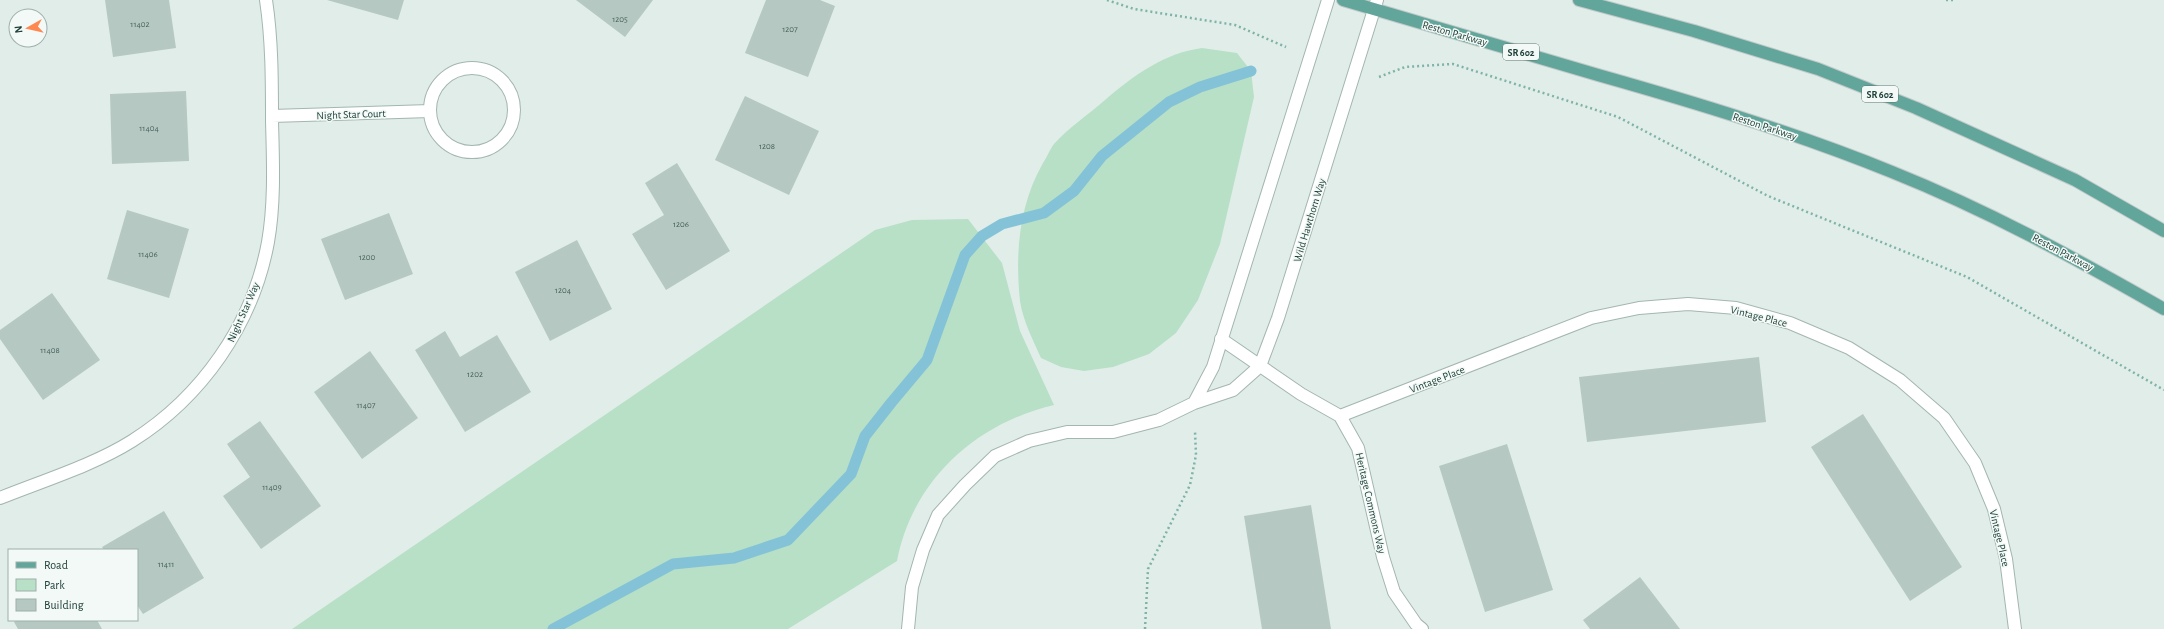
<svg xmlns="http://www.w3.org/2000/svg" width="2164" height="629" font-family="'Alegreya Sans',sans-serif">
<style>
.green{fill:#b8e0c6}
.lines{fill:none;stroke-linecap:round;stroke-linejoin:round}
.stream{stroke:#84c3d7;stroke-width:11}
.building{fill:#b6c8c2}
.minor-casing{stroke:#a3b6b1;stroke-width:14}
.major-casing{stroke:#c1cac8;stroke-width:14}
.path{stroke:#7fb3a7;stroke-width:2.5;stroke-dasharray:2 3;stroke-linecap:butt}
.minor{stroke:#fff;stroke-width:12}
.major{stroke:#62a69b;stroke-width:12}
.labels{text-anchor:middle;stroke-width:3;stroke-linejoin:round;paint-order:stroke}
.number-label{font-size:9px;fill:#46625c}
.shield{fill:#f2f9f6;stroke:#5f7872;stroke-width:1}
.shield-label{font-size:10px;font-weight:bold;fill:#20403a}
.street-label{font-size:11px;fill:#20403a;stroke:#f2f9f6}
</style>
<rect width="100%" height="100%" fill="#e1ede9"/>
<path class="green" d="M1202,48L1237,53L1251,71L1254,97L1220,244L1198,300L1176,333L1149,354L1113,367L1084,371L1061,367L1041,358C1033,340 1023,321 1020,301C1015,253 1019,205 1043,163C1047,157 1050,149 1054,144C1068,128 1088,115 1105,100C1133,76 1164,53 1202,48Z
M968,219L1002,263L1020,331L1054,405C976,423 912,481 897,561L788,629H292L875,230L912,220Z"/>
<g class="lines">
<path class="stream" d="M553,629L673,564L734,558L788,540L851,474L865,436L891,403L927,360L965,255L982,236L1002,224L1044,213L1074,191L1102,156L1169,102L1200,87L1251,71"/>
</g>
<path class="building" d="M105,0H169L176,48L113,57Z
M327,0H404L398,20Z
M576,0H653L625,37Z
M766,0H820L835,6L808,77L745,53Z
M186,91L189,161L112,164L110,94Z
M745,96L819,131L789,195L715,160Z
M677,163L730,251L666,290L632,234L664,215L645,183Z
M127,210L189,229L169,298L107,279Z
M389,213L413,274L345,300L321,239Z
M577,240L612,309L550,341L515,272Z
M52,293L100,360L43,400L0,339V330Z
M445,331L460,357L497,335L531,392L465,432L415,350Z
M370,351L418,418L362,459L314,392Z
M1759,357L1766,422L1587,442L1579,377Z
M1863,414L1962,567L1910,601L1811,447Z
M260,421L321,506L261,549L223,496L250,477L227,444Z
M1507,444L1553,590L1485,612L1439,466Z
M1311,505L1331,629H1262L1244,516Z
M164,511L204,578L143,614L137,605V550H104L102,547Z
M1640,577L1680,629H1590L1583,620Z
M17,620H97L102,629H18L14,622Z"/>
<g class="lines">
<defs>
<path id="minor" d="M430 110a42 42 0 1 1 84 0a42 42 0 1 1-84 0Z
M272,116L430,111
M1221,339L1301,394L1340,416L1358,448L1383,557L1394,592L1416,624L1422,629
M1194,403L1213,367L1328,0
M1340,416L1591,318L1639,308L1688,304L1736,308L1790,323L1849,348L1900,380L1944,418L1975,463L1994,509L2006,559L2015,629
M0,498C42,481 94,465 132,441C202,397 253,324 268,242C275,202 273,160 272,121C272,80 272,40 266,0
M908,629L912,587L923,550L938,515L965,485L995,456L1029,441L1067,432H1113L1159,420L1194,403L1233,390L1260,366L1278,318L1377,0"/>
<path id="major" d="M1343,0C1428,25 1513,50 1598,75C1697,103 1796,133 1892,172C1987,210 2075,258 2164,309
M1579,0L1694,31L1818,69L1916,108L2075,180L2164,231"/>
</defs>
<use href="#minor" class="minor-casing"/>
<use href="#major" class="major-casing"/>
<path class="path" d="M1107,0L1134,9L1235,25L1286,47
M1946,0H1955
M1379,77L1405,67L1453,64L1618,117L1768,196L1967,277L2164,390
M1145,629L1148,569L1190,485L1196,455L1195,431"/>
<use href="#minor" class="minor"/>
<use href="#major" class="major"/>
</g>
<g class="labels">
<g class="number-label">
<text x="620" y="22">1205</text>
<text x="140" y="27">11402</text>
<text x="790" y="32">1207</text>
<text x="149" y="131">11404</text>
<text x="767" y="149">1208</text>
<text x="681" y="227">1206</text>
<text x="148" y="257">11406</text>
<text x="367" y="260">1200</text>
<text x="563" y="293">1204</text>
<text x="50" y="353">11408</text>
<text x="475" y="377">1202</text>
<text x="366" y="408">11407</text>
<text x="272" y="490">11409</text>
<text x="166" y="567">11411</text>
</g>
<g class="shield">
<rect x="1503" y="44" width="36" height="16" rx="3"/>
<rect x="1862" y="86" width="36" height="16" rx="3"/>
</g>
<g class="shield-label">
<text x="1521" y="56">SR 602</text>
<text x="1880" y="98">SR 602</text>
</g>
<g class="street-label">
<text transform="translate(1455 33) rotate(16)" y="4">Reston Parkway</text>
<text transform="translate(351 114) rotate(-2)" y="4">Night Star Court</text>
<text transform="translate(1765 126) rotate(18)" y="4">Reston Parkway</text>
<text transform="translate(1309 220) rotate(-73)" y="4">Wild Hawthorn Way</text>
<text transform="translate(2063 252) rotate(28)" y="4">Reston Parkway</text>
<text transform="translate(243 312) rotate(-66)" y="4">Night Star Way</text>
<text transform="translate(1759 316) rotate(14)" y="4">Vintage Place</text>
<text transform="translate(1437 379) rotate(-21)" y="4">Vintage Place</text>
<text transform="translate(1371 503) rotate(77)" y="4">Heritage Commons Way</text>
<text transform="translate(2000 538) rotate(77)" y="4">Vintage Place</text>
</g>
</g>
<rect x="8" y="549" width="130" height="72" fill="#f2f9f6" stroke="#9eafab"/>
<rect x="16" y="562" width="20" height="6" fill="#62a69b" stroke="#9eafab"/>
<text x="44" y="569" font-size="12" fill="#20403a">Road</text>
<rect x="16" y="579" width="20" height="12" fill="#b8e0c6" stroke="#9eafab"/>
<text x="44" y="589" font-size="12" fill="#20403a">Park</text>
<rect x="16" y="599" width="20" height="12" fill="#b6c8c2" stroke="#9eafab"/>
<text x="44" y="609" font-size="12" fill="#20403a">Building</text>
<g transform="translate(28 28) rotate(262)"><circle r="19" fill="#f2f9f6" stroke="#9eafab"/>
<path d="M0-3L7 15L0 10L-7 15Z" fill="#fe884f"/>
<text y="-6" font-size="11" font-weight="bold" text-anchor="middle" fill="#20403a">N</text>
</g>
</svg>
